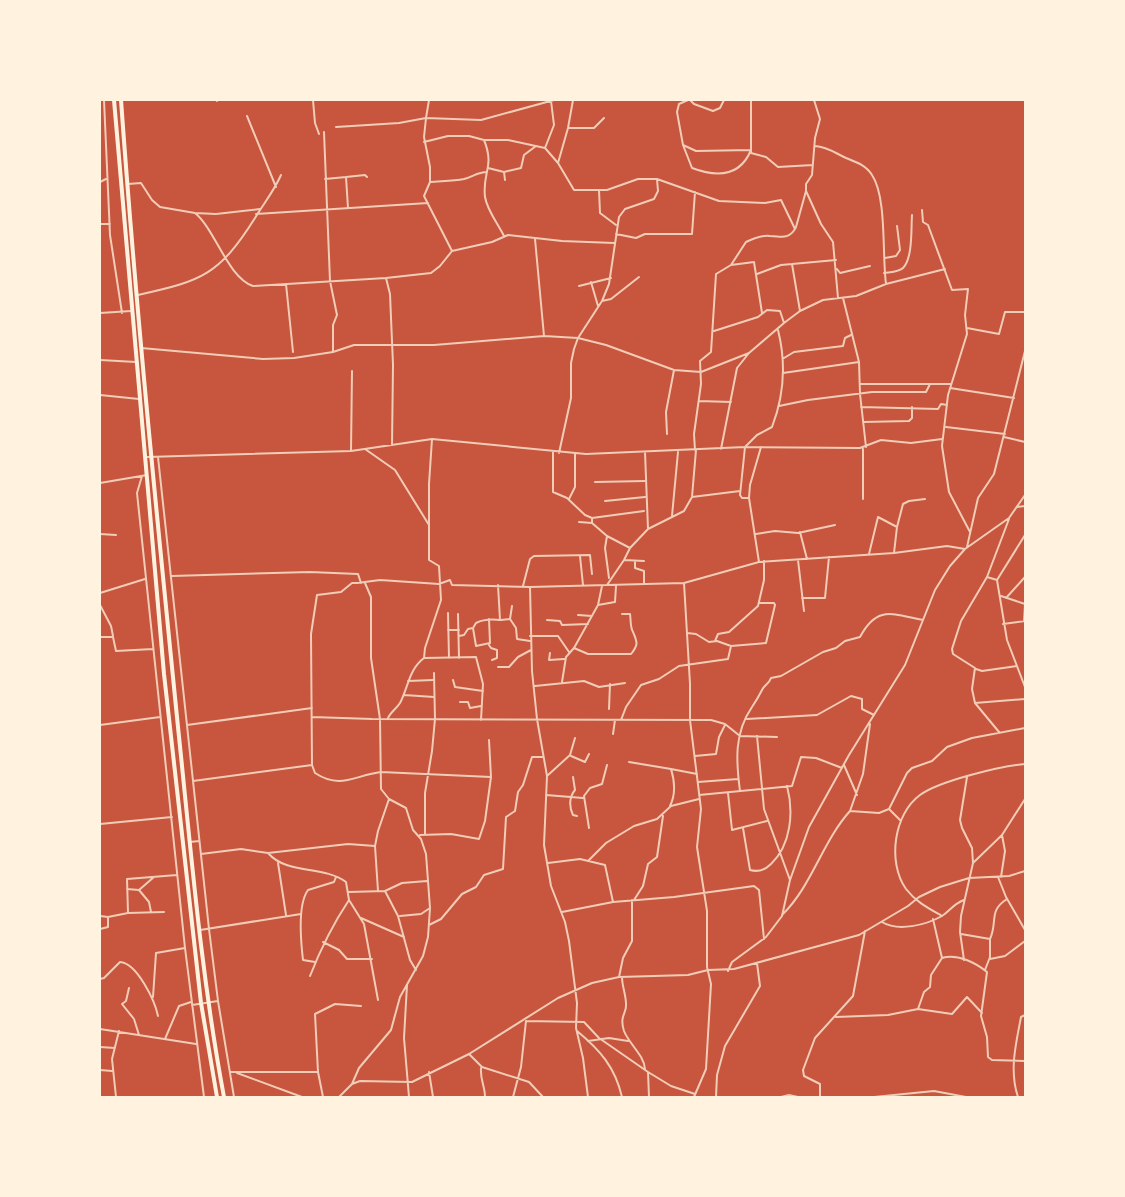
<svg xmlns="http://www.w3.org/2000/svg" width="1125" height="1197" font-family="'Fira Sans',sans-serif">
<style>
.lines{fill:none;stroke-linecap:round;stroke-linejoin:round}
.minor{stroke:#f1ccb7;stroke-width:2}
.trunk{stroke:#fff3e0;stroke-width:4}
</style>
<rect width="100%" height="100%" fill="#c8553d"/>
<g class="lines">
<path class="minor" d="M104,100L110,235L122,313
M217,100V101
M313,100L315,123L319,134
M604,100H608
M690,100L694,104L713,111L720,108L724,100
M729,100H737
M751,100V153L766,157L778,167L813,165
M814,100L820,119L815,138L812,175L806,184V191L821,224L833,242L838,298
M247,116L276,187
M336,127L399,123L426,118L429,100
M568,128H594L604,118
M324,132L330,281L337,315L333,325V352L354,345H434L544,336L578,338L606,345L674,370L701,372L749,353
M484,140C495,167 482,172 485,197C487,210 498,224 504,236
M424,142L448,136H469L484,140H508L545,148L558,163L574,190H607L638,179H657L719,201L765,203L781,200L795,229L796,227
M683,145L692,168C716,177 740,177 751,150L696,151L683,145L677,112L679,104L688,100
M815,146C828,147 835,153 846,158C856,162 866,165 872,175C887,197 882,255 886,284
M545,148L554,125L551,101
M558,163L568,128L573,100
M488,168L504,172L505,180
M504,172L521,168L524,155L536,146
M325,179L346,177
M100,182L106,179
M430,182C441,181 453,181 464,179C473,177 477,172 487,172
M128,184L141,183L152,200L160,207L195,213L216,214L260,209
M599,190L600,213L616,225
M348,208L346,177L365,175L367,177
M922,210L923,222L928,225L952,290L968,289L965,315L967,334L948,395L942,446L949,492L970,532
M195,213C215,229 228,278 253,286L386,278L431,273L440,266L452,251L492,242L508,235L562,241L614,243
M256,214L428,203
M100,224H110
M796,227L806,191
M616,234L636,238L645,234H692L695,192
M535,239L544,336
M452,251L424,196L430,182V167L424,137L426,118L481,120L554,100
M885,258L896,256L900,250L897,226
M792,264L800,311
M731,265L746,242C752,239 763,235 770,236C781,236 788,240 795,229
M837,269L840,273L870,266
M884,273C890,272 899,272 903,268C913,258 911,228 912,215
M757,274L781,265L836,260
M386,278L390,294L393,365L392,445
M591,282L598,306
M286,284L293,352
M579,286L611,278
M138,295C202,281 219,275 255,218C264,203 274,191 281,175
M843,298L859,362L860,394L866,447
M602,301L611,299L639,277
M100,313L131,311
M967,328L999,334L1005,312H1025
M714,331L758,317L767,310L780,311L784,323
M141,348L263,359L294,358L333,352
M784,358L794,352L843,346L845,338L851,335
M100,360L136,362
M783,373L859,362
M860,384H951
M950,388L1014,398
M100,395L139,399
M699,401L731,402
M779,406L808,400L872,392H926L930,384
M861,407L938,409L941,404L947,405
M863,422L909,421L912,418V407
M946,427L1005,434
M667,434L666,412L674,370
M1004,437L1025,442
M365,449L395,470L429,525
M721,449L737,368L749,353L784,323L800,311L823,300L856,296L886,284L945,269
M695,450L694,434L701,384L700,361L711,352L716,274L731,265L754,262L762,313
M351,451L352,371
M553,452V492L567,498L585,515L592,518V523L607,536L630,548
M559,453L571,398V363L574,349L578,338L602,301L609,284L619,217L625,209L654,199L658,191L657,179
M147,457L351,451L432,439L586,454L745,447L860,448L881,440L911,443L942,439
M158,457L209,929L218,1001L234,1097
M142,476L137,493L185,948L204,1097
M595,482L645,481
M100,483L147,475
M692,497L740,491
M749,498H742L740,495L745,447L757,435L772,427C784,396 786,362 778,330
M569,499L575,487V454
M863,499V449
M605,501L645,497
M1017,507L1025,506
M672,516L678,452
M592,518L644,511
M1009,519L987,577L961,621L952,649L953,654L975,668L972,689L975,703L1025,699
M579,522L592,523
M648,529L684,511L692,497L696,450
M800,532L807,559
M100,534L116,535
M756,534L775,531L798,533L835,525
M1025,535L997,580L1007,640L1025,687
M607,536L605,548L609,578
M967,547L978,498L994,474L1025,351
M894,553L897,527L903,504L909,501L925,499
M869,554L878,517L897,527
M580,556L583,585
M624,560L644,561
M798,560L804,611
M635,561V568L644,571V584
M759,562L749,498L750,485L761,447
M172,576L310,572L358,574L361,583
M987,577L997,580
M684,583L690,684V720L701,809L697,847L707,911V967L711,984L706,1069L694,1097
M607,585L624,560L630,548L648,529L645,452
M523,586L530,559L534,556L590,555L592,574
M530,587L532,671L537,719L547,776L544,845L551,886L565,922L569,941L577,1003L576,1028L583,1058L588,1097
M100,593L145,579
M1001,596L1025,604
M802,598H825L829,557
M1006,598L1025,577
M100,605L111,626L113,636
M598,605L615,602L616,586
M448,613L449,658
M458,614L459,658
M578,615L592,616
M489,619L490,643L476,646L473,628L476,623C484,619 491,619 500,620L498,585
M510,619L512,606
M501,620L510,619L516,628L517,639L530,641
M547,620L560,621L562,625L588,624
M1024,621L1025,604
M1003,624L1025,621
M448,630H459
M687,633L696,634L709,642L717,641L731,646L766,643L775,605L774,603H759
M459,636L464,635L468,629L473,628
M530,636H558L569,652
M100,637H113L116,651L153,649
M715,641L718,634L729,632L758,606L764,580V561
M489,645L491,648L497,650V658L492,660
M574,648L588,654H631C639,644 637,642 633,632C630,627 631,620 630,614H622
M550,653L549,660L564,659
M424,658L476,657L483,684L481,720
M498,667H509L518,657L531,650
M976,669L982,671L1017,666
M453,680L455,687L483,691
M408,681L433,680
M562,682L566,657L574,648L598,605L602,586
M535,686L584,681L599,687L625,683
M404,695L434,697
M460,702H468L470,708L481,706
M975,703L999,732
M609,709L610,684
M312,717L372,719L711,720L725,724L740,736L777,737
M388,718C390,713 396,709 400,703C408,688 409,669 424,658L425,648L441,600L439,566L429,560V484L432,439
M747,719L817,715L851,696L862,699V709L874,715
M621,720L626,707L641,685L659,679L679,666L728,659L731,646
M100,725L160,717
M187,725L312,708
M613,734L615,720
M757,736L764,809L790,880
M571,756L585,762L589,754
M695,756L716,754L719,737L725,725
M629,762L671,769
M844,765L857,795
M547,776L570,755L575,738
M491,777L381,772C355,775 341,790 315,773L312,765L311,634L317,595L341,592L352,583H357L380,580L439,584L450,580L452,585L530,587L684,583L759,562L894,553L947,546L965,549
M573,777L575,790C569,797 569,807 573,815L577,816
M193,781L312,765
M698,782L738,779
M740,791C736,761 734,733 752,707C756,701 759,696 762,690C764,685 769,684 771,678L781,676L823,652L836,648L845,641L860,637C877,605 892,614 923,620
M728,793L732,830L767,821
M546,795L583,798
M699,795L792,786L801,757L816,758L842,768
M670,806C676,794 675,782 671,769L697,774
M889,809L901,821
M850,811L863,774L870,724
M100,824L172,817
M589,828L584,796L590,788L602,784L607,765
M743,828L750,870C757,872 765,870 771,864C791,845 794,812 787,786
M420,835L451,834L479,839L485,821L491,777L489,740
M425,835V793L432,751L435,719L434,673
M190,842L199,841
M201,854L241,849L268,853
M589,860L606,843L634,826L657,819L671,806L699,799
M278,863L286,915
M548,863L580,859L605,865L613,902
M973,863L1002,835L1025,799
M998,877L1006,897L1025,930
M1001,877L1005,851L1002,835
M127,889L139,890L149,902L151,912
M139,890L154,877
M378,891L375,846L378,831L389,799
M385,891L398,916L410,960L416,970
M349,892L385,891L402,883L427,881
M349,900L364,924L378,1000
M634,900L643,886L648,864L657,857L663,816
M164,912L128,913L127,879L177,875
M562,912L613,902L674,897L754,886L759,890L764,939
M782,915C812,886 822,842 850,811L879,813L889,809L907,773L912,768L932,761L947,747L972,738L1025,728
M100,916L108,917
M400,916L421,914L430,908
M942,916C928,908 916,902 906,889C887,862 894,814 920,795C939,781 1001,766 1025,764
M361,918L404,937
M933,919L942,958C957,953 976,963 987,972L981,1016L987,1037L988,1057L992,1060L1025,1061
M882,922C898,932 926,925 942,916C950,911 953,904 964,900
M429,925L441,919L462,894L476,887L484,875L503,869L506,817L515,811L518,792L523,785L532,757H543
M100,929L108,927V917L128,913
M200,930L301,914
M961,934L990,939C998,922 988,911 1007,899
M323,942L339,950L347,959H372
M990,959L1005,956L1025,941
M964,960L960,932L961,916L973,863L972,848L962,828L960,820L967,777
M315,962L303,960C301,943 297,905 308,890L334,882L336,877
M985,970L990,957V939
M728,971L732,962L766,937L782,916L790,880L809,827L849,755L905,665L935,590L950,566L965,549L1009,518L1025,495
M310,976C321,948 333,924 349,900L346,882C323,865 287,875 268,853L348,844L375,846
M619,977L623,958L632,941V900
M622,977C622,986 626,995 626,1004C627,1014 619,1015 624,1031C629,1044 644,1055 645,1069
M100,979L104,978L120,962C137,963 155,1001 158,1016
M407,985L404,1038L409,1097
M129,988L126,1001L122,1004L134,1019L139,1035
M153,997L156,953L185,948
M192,1005L218,1001
M918,1009L924,992L930,987L931,975L942,958
M836,1017L888,1015L918,1009L952,1014L967,997L982,1013
M526,1021L584,1022L599,1038L648,1072L649,1097
M100,1029L196,1044
M577,1031C600,1050 615,1067 622,1097
M165,1039L179,1006L191,1002
M588,1041L609,1038L628,1041
M100,1047L115,1048
M469,1054L482,1067L529,1082L543,1097
M481,1068C480,1080 485,1086 485,1097
M100,1070L112,1071
M230,1072H318
M429,1072L433,1097
M648,1072L671,1086L695,1094
M237,1073L302,1097
M352,1084L359,1068L391,1030L400,997L423,956L428,937L430,908L426,854L421,839L413,830L406,808L389,799L381,789L380,719L371,658V597L365,583
M116,1097L112,1059L119,1031
M123,1097H126
M323,1097L318,1072L315,1014L335,1004L361,1006
M339,1097L352,1084L360,1081L412,1082L469,1054L558,998L592,983L619,977L688,975L708,970L734,969L859,935L908,906L919,897L940,887L969,878L1009,876L1025,871
M513,1097L521,1067L526,1021
M716,1097L717,1075L725,1046L760,986L757,963
M781,1097L789,1095L798,1097
M820,1097V1084L804,1076L803,1070L815,1038L853,996L865,931
M874,1097L934,1091L966,1097
M1018,1097C1009,1070 1016,1044 1021,1017L1025,1015"/>
<path class="trunk" d="M114,100L164,674L201,1003L217,1097
M121,100C136,309 157,518 178,727C191,851 201,975 224,1097"/>
</g>
<rect width="1125" height="1197" fill="none" stroke="#fff3e0" stroke-width="202"/>
</svg>
